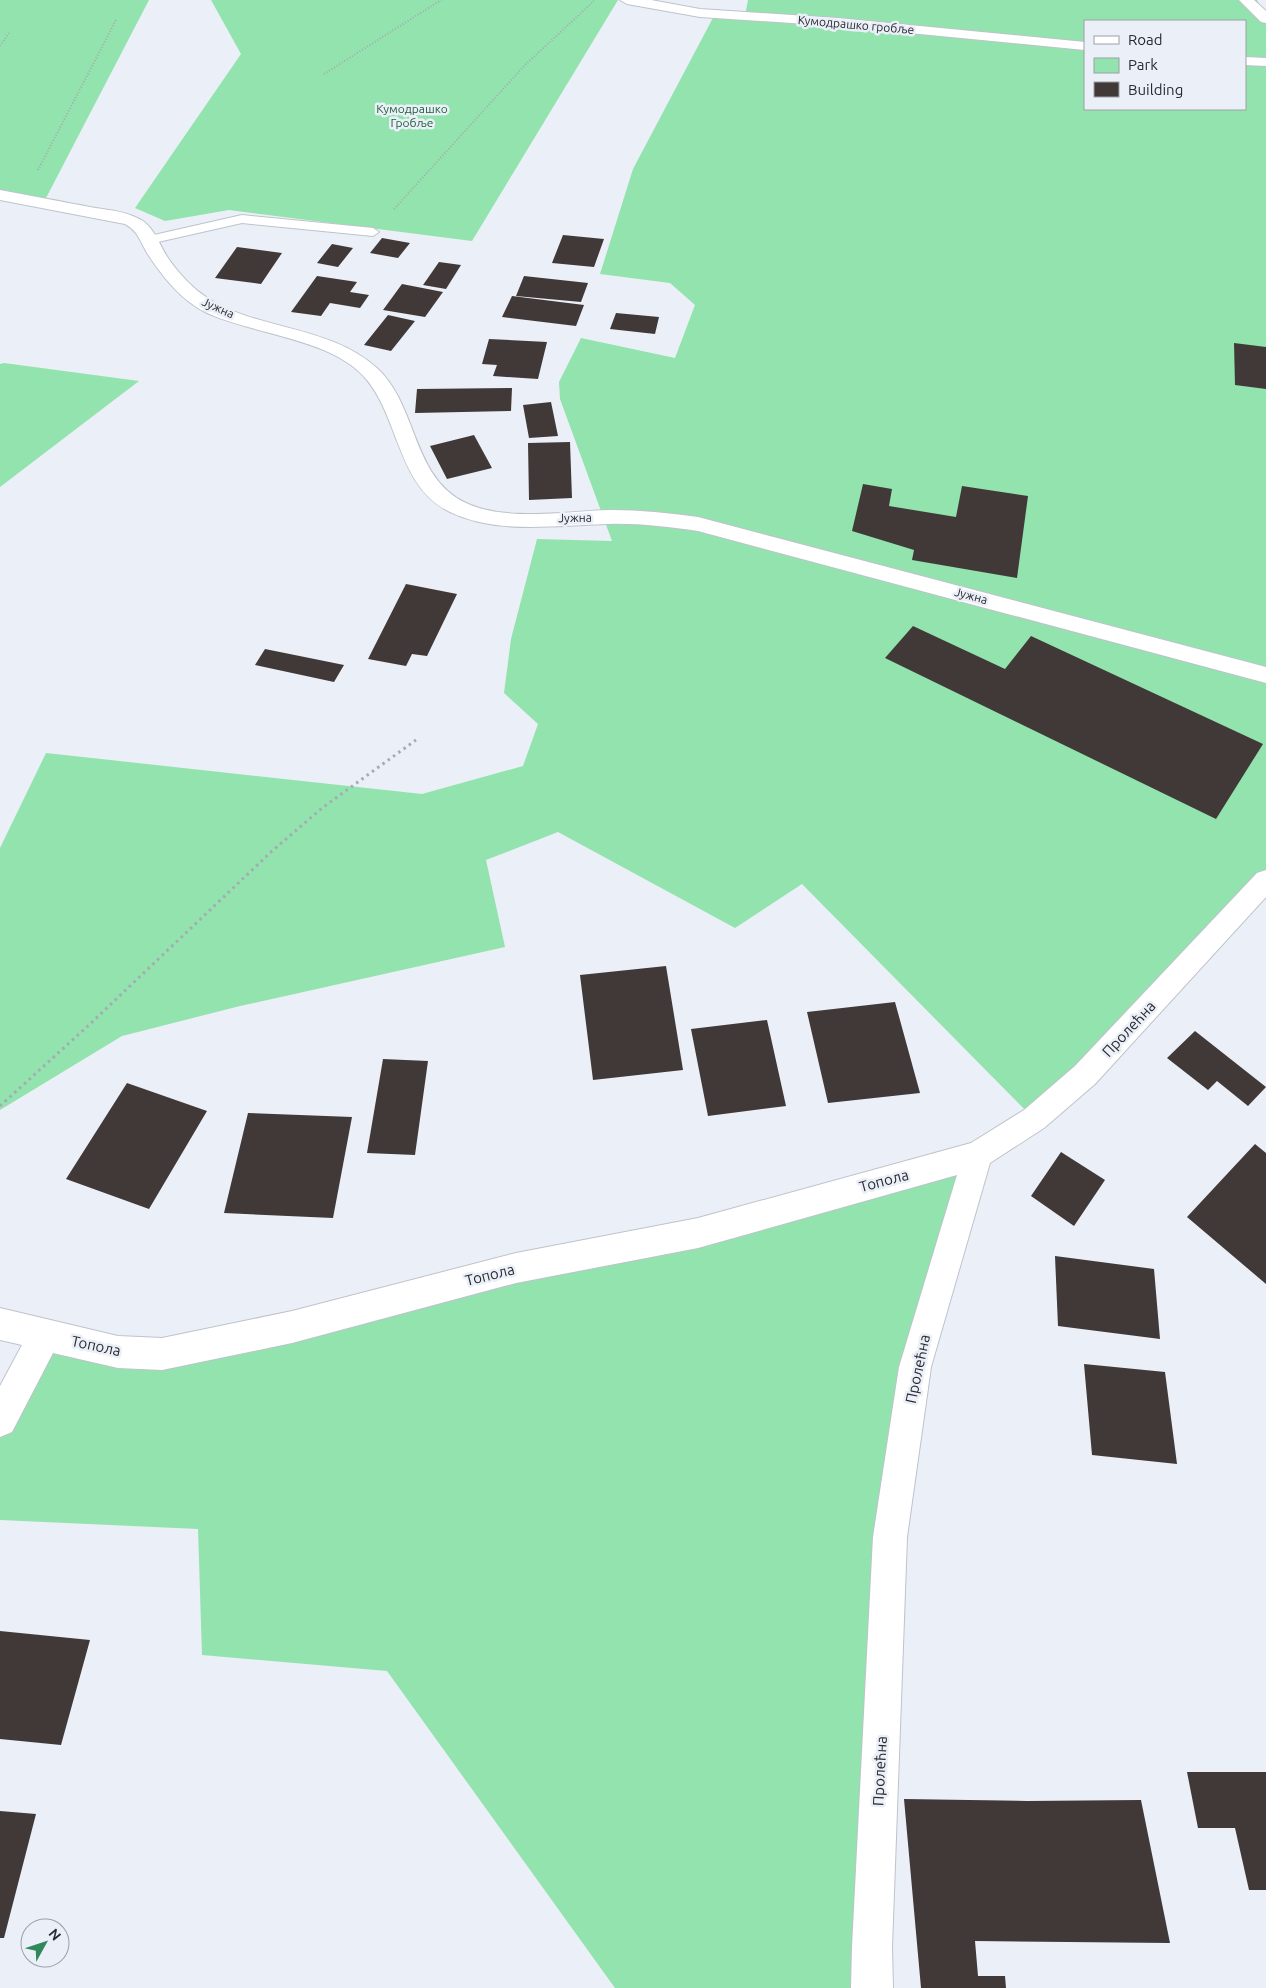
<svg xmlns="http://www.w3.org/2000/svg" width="1266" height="1988" font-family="Ubuntu,sans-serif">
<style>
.green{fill:#92e3ad;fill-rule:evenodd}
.building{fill:#413937}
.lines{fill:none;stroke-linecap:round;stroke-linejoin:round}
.lane-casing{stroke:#bec3cb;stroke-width:2}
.street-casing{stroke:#bec3cb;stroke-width:2}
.path-far1{stroke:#a6aab1;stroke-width:2;stroke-dasharray:1 2;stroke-linecap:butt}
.path{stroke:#a6aab1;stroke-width:3;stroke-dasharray:2.5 4;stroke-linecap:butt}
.lane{fill:#fff;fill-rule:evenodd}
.street{fill:#fff;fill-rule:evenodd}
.labels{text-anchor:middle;stroke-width:5;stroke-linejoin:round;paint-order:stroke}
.far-street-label{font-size:12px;fill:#282a2d;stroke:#ebeff8}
.far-park-label{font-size:12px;fill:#1d5f38;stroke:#ebeff8}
.street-label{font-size:15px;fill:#282a2d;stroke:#ebeff8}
</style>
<rect width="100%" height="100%" fill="#ebeff8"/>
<path class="green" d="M0,0H149L46,198L0,191Z
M211,0H618L472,241L229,210L165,221L135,208L241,54Z
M748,0H1257L1266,19V880L1034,1119L802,884L735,928L558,832L486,860L505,947L240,1006L122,1036L0,1110V848L46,753L422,794L523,766L538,724L504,693L511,639L537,539L612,541L560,399L559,382L581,338L675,358L695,305L670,283L600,274L633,169L715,14L745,16ZM1085,21H1245V109H1085Z
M4,363L139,381L0,487V364Z
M978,1155L915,1367L872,1988H615L387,1671L202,1655L198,1529L0,1520V1420L45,1335L118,1352Z"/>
<path class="building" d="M563,235L604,239L594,267L552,263Z
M382,238L410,243L398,258L370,253Z
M332,244L353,248L338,267L317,263Z
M237,247L282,253L261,284L215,278Z
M439,262L461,265L446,289L423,285Z
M317,276L357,282L350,292L369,295L360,308L330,303L321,316L291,312Z
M524,276L588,283L581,302L516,296Z
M402,284L443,292L425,317L383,310Z
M512,296L584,305L576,326L502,317Z
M616,313L659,317L655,334L610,329Z
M388,315L415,321L391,351L364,345Z
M489,339L547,342L538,379L493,376L497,365L482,364Z
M1234,343L1266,347V389L1235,385Z
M512,388L511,411L415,413L417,389Z
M551,402L558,436L529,438L523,405Z
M474,435L492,468L447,479L430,446Z
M570,442L572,498L529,500L528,443Z
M863,484L892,489L889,506L956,517L962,486L1028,496L1017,578L912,560L914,550L852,531Z
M406,584L457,594L427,656L412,654L406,666L368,659Z
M913,626L1005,669L1031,636L1263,744L1216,819L885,658Z
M265,649L344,665L334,682L255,665Z
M666,966L683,1070L593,1080L580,975Z
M895,1002L920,1093L828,1103L807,1012Z
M767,1020L786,1106L708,1116L691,1029Z
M1195,1031L1266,1087L1248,1106L1217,1081L1208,1090L1167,1058Z
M383,1059L428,1061L415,1155L367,1153Z
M127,1083L207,1111L149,1209L66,1179Z
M248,1113L352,1117L333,1218L224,1213Z
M1255,1144L1266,1153V1284L1187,1217Z
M1061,1152L1105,1180L1074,1226L1031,1196Z
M1055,1256L1154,1269L1160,1339L1058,1326Z
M1084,1364L1165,1372L1177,1464L1092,1455Z
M0,1631L90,1640L61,1745L0,1739Z
M1187,1772H1266V1890H1249L1235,1828H1198Z
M904,1799L1027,1801L1141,1800L1170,1943L975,1941L978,1976H1005L1006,1988H921Z
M0,1811L36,1814L4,1938H0Z"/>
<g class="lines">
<defs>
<path id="lane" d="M242,215L373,228L379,232L373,236L242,223L149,244L143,240L145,237Z"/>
<path id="street" d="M620,0H651L700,9L837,18L1085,42V50L837,26L700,17L627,4Z
M1239,0H1254L1266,11V23L1261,22Z
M1245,57L1266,58V66L1245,65Z
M0,190C30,196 60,201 90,207C105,210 121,210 135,217C154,224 158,243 168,258C179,274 193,289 209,299C261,331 330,325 378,369C418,407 412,478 466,503C507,522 566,511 611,510C640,510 669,513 698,517L1266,667V683L698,531C668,527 638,523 608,524C556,525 498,535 450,512C398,487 400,421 367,380C333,338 253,335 205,312C180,299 162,276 147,253C140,241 138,231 125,224L0,200Z
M1266,870V897L1095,1084L1044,1128L990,1163L931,1367L907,1537L892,1947L893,1988H851L852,1947L873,1537L899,1367L957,1175L698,1248L516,1283L292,1343L162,1370L118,1368L53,1353L12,1432L0,1437V1386L22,1345L0,1340V1308L118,1336L162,1338L292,1311L516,1253L698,1218L971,1143L1024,1110L1075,1066L1257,873Z"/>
</defs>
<use href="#lane" class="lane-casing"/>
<use href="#street" class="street-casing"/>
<path class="path-far1" d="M0,46L9,33
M324,74L441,0
M38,170L116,20
M394,209L525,65L594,1"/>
<path class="path" d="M0,1106L90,1024L271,852L322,808L416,740"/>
<use href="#lane" class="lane"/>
<use href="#street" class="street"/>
</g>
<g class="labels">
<g class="far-street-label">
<text transform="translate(856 25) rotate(5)" y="4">Кумодрашко гробље</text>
<text transform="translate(218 308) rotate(24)" y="4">Јужна</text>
<text transform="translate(575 518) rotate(-1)" y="4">Јужна</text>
<text transform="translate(971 596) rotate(15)" y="4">Јужна</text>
</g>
<g class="far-park-label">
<text x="412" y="113">Кумодрашко<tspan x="412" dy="14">Гробље</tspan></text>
</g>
<g class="street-label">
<text transform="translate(1129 1029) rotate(-47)" y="5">Пролећна</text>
<text transform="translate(884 1181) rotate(-15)" y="5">Топола</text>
<text transform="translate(490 1275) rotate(-14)" y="5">Топола</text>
<text transform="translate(96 1346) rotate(12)" y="5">Топола</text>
<text transform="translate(918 1369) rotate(-78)" y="5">Пролећна</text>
<text transform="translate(880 1771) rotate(-87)" y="5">Пролећна</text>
</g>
</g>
<rect x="1084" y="20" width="162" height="90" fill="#ebeff8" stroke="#9da0a7"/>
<rect x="1094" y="36" width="25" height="8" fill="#ffffff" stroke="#9da0a7"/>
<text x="1128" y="45" font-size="15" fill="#282a2d">Road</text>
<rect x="1094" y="58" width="25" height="15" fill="#92e3ad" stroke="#9da0a7"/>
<text x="1128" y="70" font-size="15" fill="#282a2d">Park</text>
<rect x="1094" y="82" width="25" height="15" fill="#413937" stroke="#9da0a7"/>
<text x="1128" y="95" font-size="15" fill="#282a2d">Building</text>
<g transform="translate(45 1943) rotate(50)"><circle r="24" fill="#ebeff8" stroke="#9da0a7"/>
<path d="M0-4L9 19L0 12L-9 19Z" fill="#31885b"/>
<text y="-8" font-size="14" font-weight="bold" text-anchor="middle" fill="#282a2d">N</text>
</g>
</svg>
